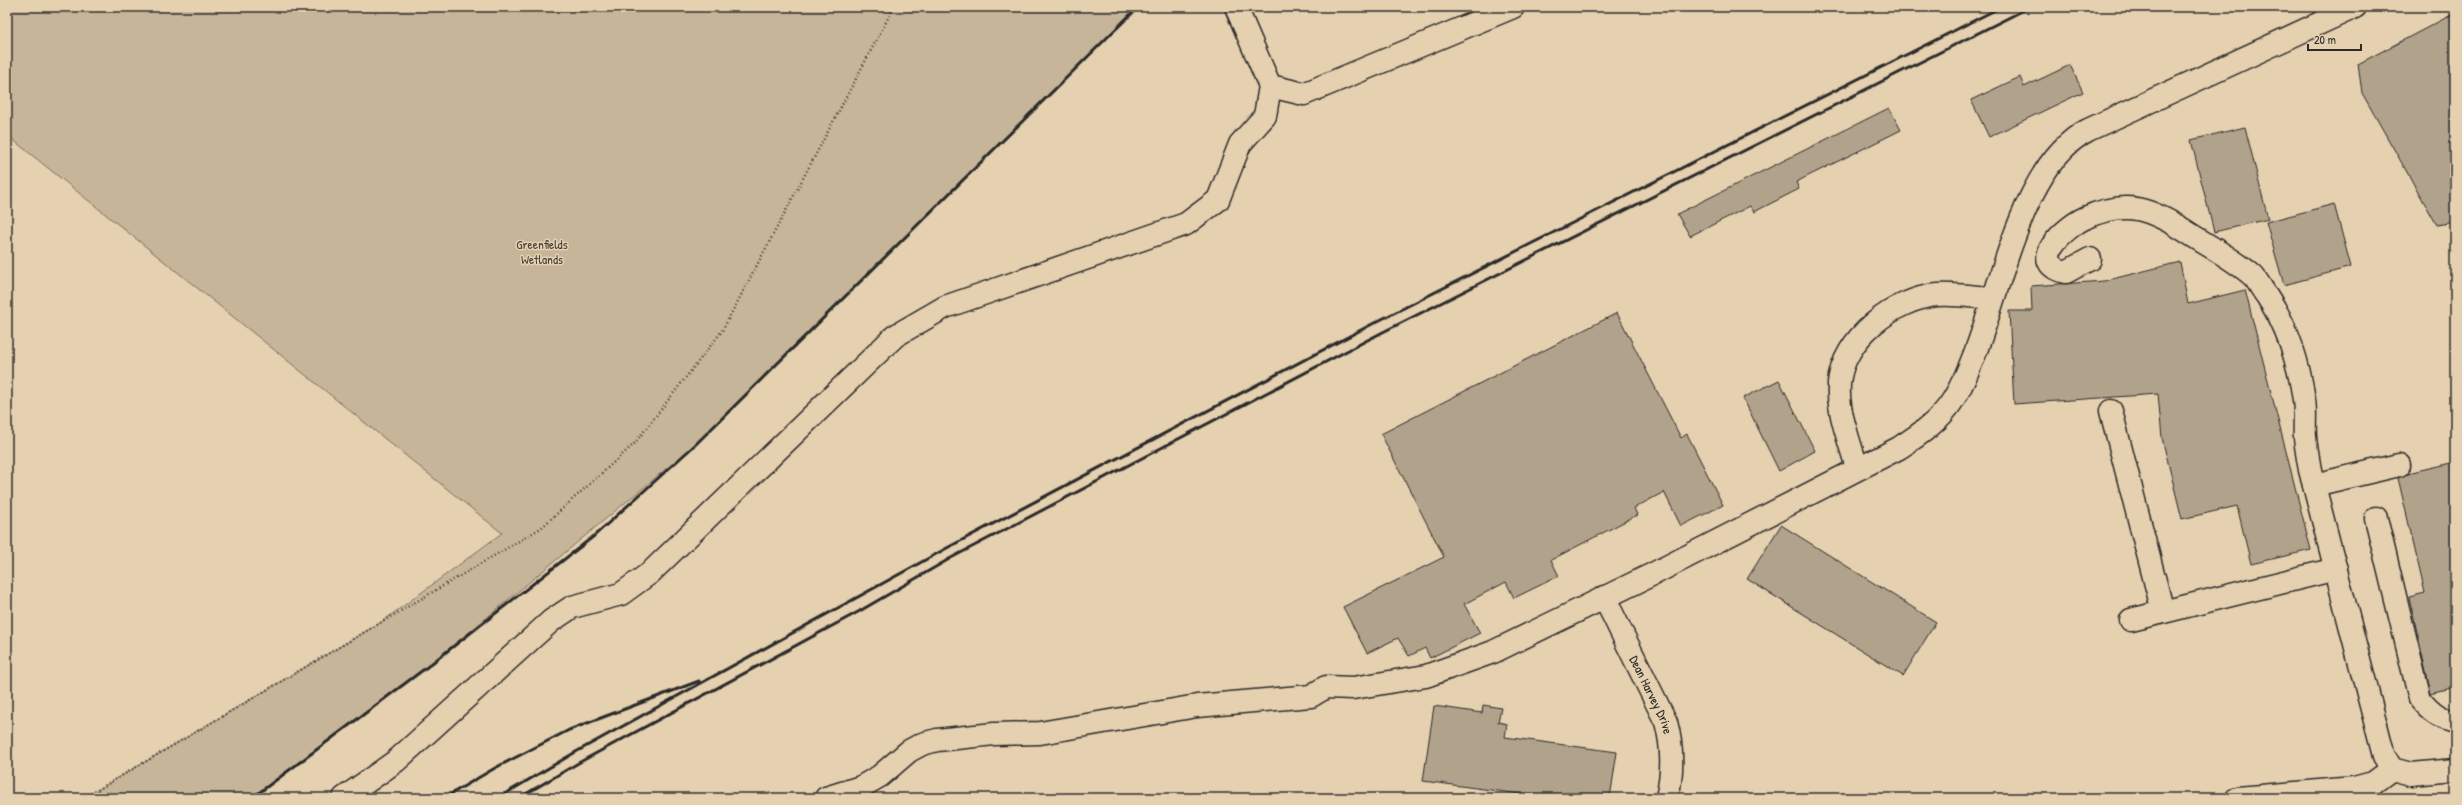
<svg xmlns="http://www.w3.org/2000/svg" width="2462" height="805" font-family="'Patrick Hand',sans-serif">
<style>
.green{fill:#c7b599;stroke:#797062}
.building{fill:#b1a28b;stroke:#2b2b2b}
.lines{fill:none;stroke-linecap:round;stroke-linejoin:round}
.minor-casing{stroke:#2b2b2b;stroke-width:25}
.path{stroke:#2b2b2b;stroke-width:2.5;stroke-dasharray:1 3;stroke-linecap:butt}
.minor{stroke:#e5d0af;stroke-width:22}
.rail{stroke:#2b2b2b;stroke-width:3}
.labels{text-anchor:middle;stroke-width:3;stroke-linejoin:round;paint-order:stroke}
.park-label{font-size:13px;fill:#42403c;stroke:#e5d0af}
.street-label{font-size:13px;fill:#2b2b2b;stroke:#e5d0af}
</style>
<rect width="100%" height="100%" fill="#e5d0af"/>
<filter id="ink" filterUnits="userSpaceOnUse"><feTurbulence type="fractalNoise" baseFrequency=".025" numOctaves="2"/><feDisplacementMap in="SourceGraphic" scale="8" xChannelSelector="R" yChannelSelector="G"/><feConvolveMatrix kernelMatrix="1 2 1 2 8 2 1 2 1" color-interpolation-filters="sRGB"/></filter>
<g filter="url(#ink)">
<path class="green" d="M7,7H1141L1088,56L696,444L427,667L252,798H84L383,621L502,533L7,135Z"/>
<path class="building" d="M2455,13V222L2437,225L2362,93L2358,64Z
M2070,65L2083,92L1989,137L1971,100L2020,77L2024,87Z
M1889,108L1901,130L1796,182L1799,189L1754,212L1750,206L1690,236L1677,214Z
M2245,127L2268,219L2214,232L2191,140Z
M2334,204L2351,267L2284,285L2266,222Z
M2180,262L2188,304L2245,290L2311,550L2251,564L2237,506L2182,519L2162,438L2158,394L2014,404L2009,311H2032L2031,286L2104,281Z
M1617,313L1681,438L1687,434L1723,505L1681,526L1664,492L1634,508L1637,515L1551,560L1559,576L1514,598L1506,582L1464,604L1480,633L1430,658L1425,648L1409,656L1398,638L1367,653L1343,607L1444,557L1381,434Z
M1779,380L1815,451L1779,471L1743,398Z
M2455,462V687L2431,693L2409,597L2425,593L2398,478L2408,473Z
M1781,525L1936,622L1903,676L1747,579Z
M1483,705L1501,708L1498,722L1507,724L1505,737L1617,752L1610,798H1551L1423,781L1434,706L1482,713Z"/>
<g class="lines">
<defs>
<g id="minor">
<path d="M1236,7L1270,86L1304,94L1513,7"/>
<path d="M2090,259L2066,272C2024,263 2067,226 2085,218C2127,199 2151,209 2187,232C2208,246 2234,259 2253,276C2258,281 2262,290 2267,296C2287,326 2299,364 2304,400C2306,412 2304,425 2305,437C2306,448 2308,459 2310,470L2384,756L2392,769L2411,774L2455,770"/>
<path d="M2111,411L2163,612"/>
<path d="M1857,468C1850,442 1837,412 1839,384C1842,339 1895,298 1938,295C1957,294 1975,297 1993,298"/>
<path d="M2314,485L2399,465"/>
<path d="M2376,518L2420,699C2430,711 2439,719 2455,722"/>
<path id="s1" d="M1604,597L1666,722C1673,748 1673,772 1667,798"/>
<path d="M2131,620L2336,569"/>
<path d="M344,798L396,761L551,621L572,607L621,594L650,573L895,336L945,307L1186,224L1218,200L1240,144L1265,116L1270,86"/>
<path d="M826,798L861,787L880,776L909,751L922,744L937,740L994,734L1040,733L1197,706L1311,696L1326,687L1353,688L1426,676L1493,652L1653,574L1899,448C1919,435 1940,421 1953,400C1998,328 2011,169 2088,130L2355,7"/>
<path d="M2237,798L2354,788L2373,783L2392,769"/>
</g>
</defs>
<use href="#minor" class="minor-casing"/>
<path class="path" d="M84,798L541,528L634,444L722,331L894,7"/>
<use href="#minor" class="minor"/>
<path class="rail" d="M252,798L427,667L594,536L696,444L1138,7
M444,798L495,768L569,730L699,681
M498,798L574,753L947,548L1378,321L2001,7
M519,798L580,762L858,612L951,558L1381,333L2030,7"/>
</g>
</g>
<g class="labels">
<g class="park-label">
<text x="542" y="249">Greenfields<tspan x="542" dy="15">Wetlands</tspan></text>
</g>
<g class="street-label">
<text dy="5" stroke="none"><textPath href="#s1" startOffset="109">Dean Harvey Drive</textPath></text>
</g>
</g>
<rect width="2462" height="805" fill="none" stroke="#e5d0af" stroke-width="24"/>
<rect x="12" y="12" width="2438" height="781" fill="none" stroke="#2b2b2b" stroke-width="1.5" filter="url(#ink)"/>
<path d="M2308 44v6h53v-6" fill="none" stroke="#2b2b2b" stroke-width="2"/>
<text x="2314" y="44" font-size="12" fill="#2b2b2b" stroke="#e5d0af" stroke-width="3" paint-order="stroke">20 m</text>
</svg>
